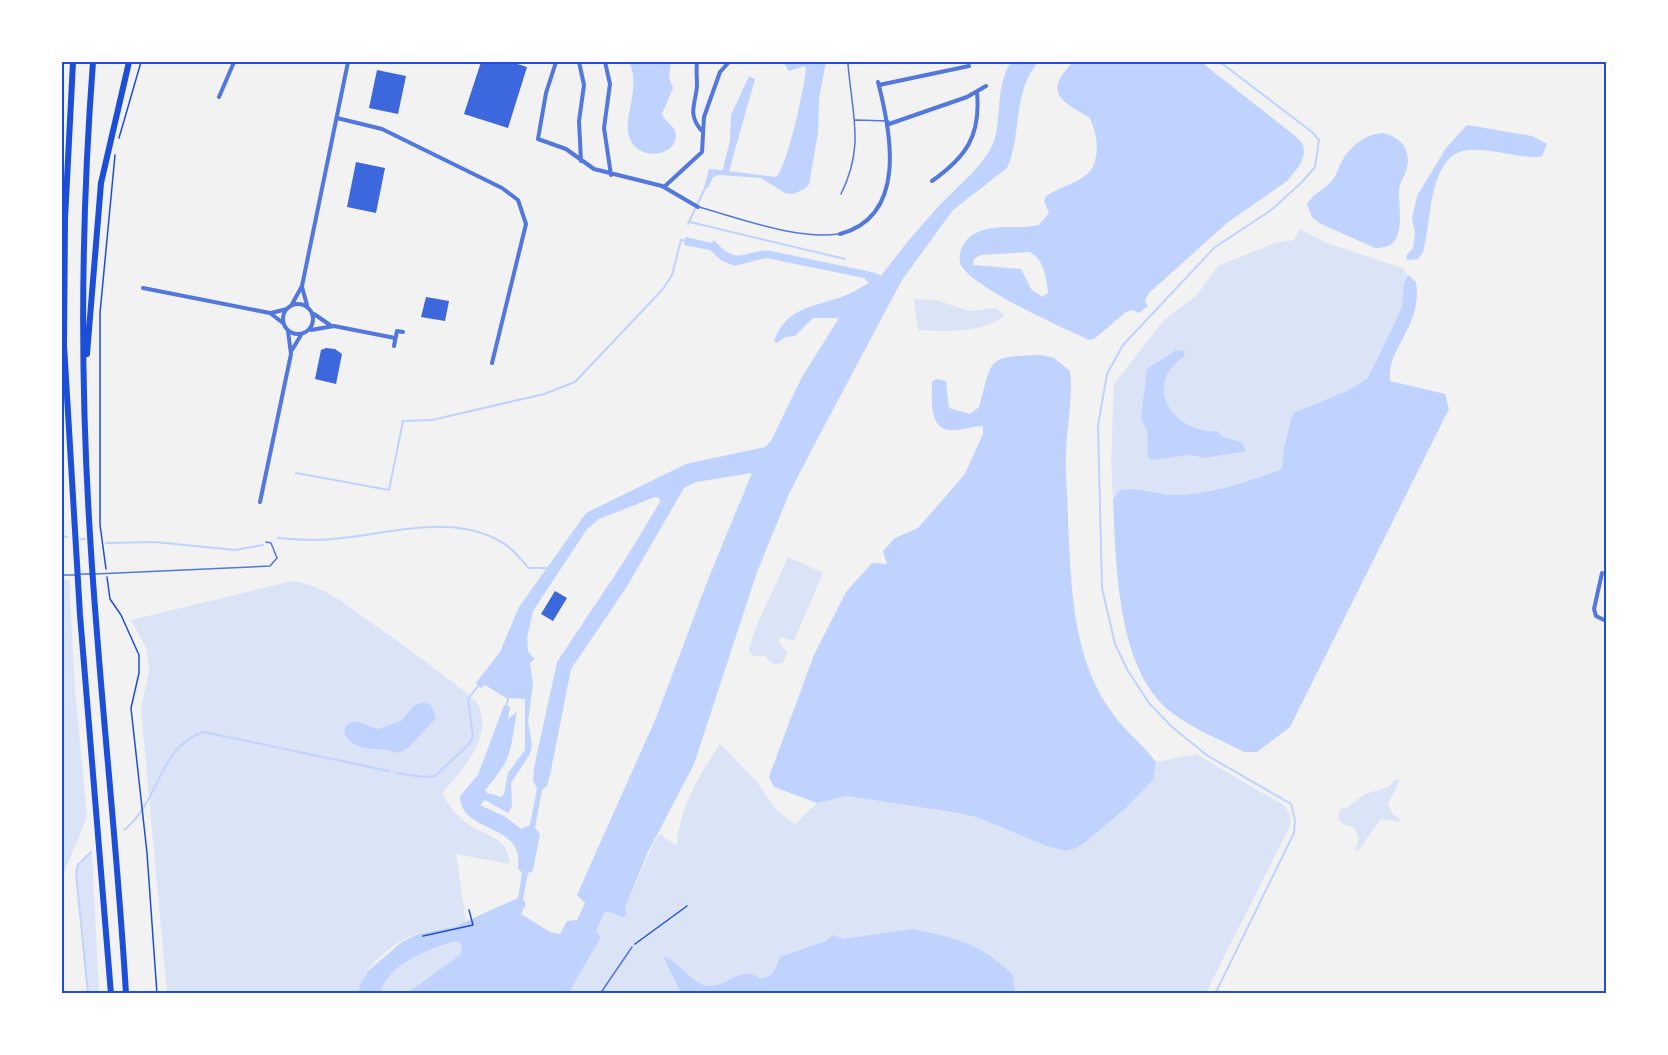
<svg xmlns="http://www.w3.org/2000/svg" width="1668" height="1055" font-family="'Work Sans',sans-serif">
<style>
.green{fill:#dbe4f7;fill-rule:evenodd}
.water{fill:#bfd3fe;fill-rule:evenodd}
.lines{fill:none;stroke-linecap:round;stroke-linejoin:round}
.stream{stroke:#bfd3fe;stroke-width:2}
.building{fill:#3d67dc}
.path{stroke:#1d4ed8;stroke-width:1.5}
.service{stroke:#5277de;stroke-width:1.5}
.minor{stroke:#5277de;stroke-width:4}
.trunk{stroke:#1d4ed8;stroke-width:6}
.neatline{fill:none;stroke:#1d4ed8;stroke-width:2}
</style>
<rect width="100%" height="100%" fill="#f2f2f2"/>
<path class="green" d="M1300,229L1327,243L1402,268L1408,275L1404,283L1402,307L1368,378L1349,390L1293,413L1284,446L1283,469C1251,481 1209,495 1175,495C1156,495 1139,486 1120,490L1113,499L1111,461L1114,384L1164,320L1196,296L1218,266L1275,243L1294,240ZM1176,350L1185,352L1184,357C1140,385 1174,435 1218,431L1222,437L1242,442L1246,450L1205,458L1190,455L1162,458L1147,446L1156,363Z
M914,299L936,300L970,311L995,308L1005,315C983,334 946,331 918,330Z
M788,557L823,573L794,641L781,637L779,642L787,652L784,662L774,665L764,656H753L749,650L755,629Z
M62,580H69L75,689L87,817L62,878Z
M292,581C325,585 349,607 376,626C411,650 443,674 476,701C496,734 463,770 442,793C449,806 459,820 473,827C492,838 507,838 510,864L456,854L466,922C451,928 436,929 420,933C394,941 363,966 358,993H167L141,709L149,671L147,650L131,620Z
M720,744L757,782L777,811L795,824L817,803L847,796L976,817L1049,847L1066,851L1077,848L1088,840L1126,808L1153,780L1156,762L1196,754L1285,806L1290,814L1291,824L1206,993L569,994L601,937L596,931L604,913L608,911L623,918L627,913L625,907L654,842L660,834L677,846C679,808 699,776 720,744Z
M1395,779L1400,780L1388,804L1392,813L1401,820L1399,822L1381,819L1358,851L1355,849L1359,839L1354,827L1345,825L1338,819L1340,809L1347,808C1368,790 1364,795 1389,787Z
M92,853L99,993V994L88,993L76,873L83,858Z
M457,941L462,944L460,955L407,993L380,994C391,962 427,950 457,941Z"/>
<path class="water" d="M629,62H671L669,78L673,88L662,114C665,123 677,126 676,137C674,157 639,161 630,139C621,119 642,89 629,62Z
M783,62H826L819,98L818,133L809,184L806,188L794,194L785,193L761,178L719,175L713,177L708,188H704L709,169L723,170L730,140L731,115L749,76L755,79L729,171L776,177C787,169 805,85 806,68L804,66L789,71Z
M1011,62H1038C1012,93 1022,135 1007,168L953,210L902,280L811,451L789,494L757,572L694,764L648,852L625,907L627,913L623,918L608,911L604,913L596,931L601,937L569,993H407L460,955L462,945L456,941C427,950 391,962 380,993L358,994L360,984L368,971L402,942L418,934L456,926L518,898L522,873L518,868C524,821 461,835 460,796L478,775L504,705L510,707L508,719L517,712C509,754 514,756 485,790L487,793L501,797L504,794L508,773L525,750V699L506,698L485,685L481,688L476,683L500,652L519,607L586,513L686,464L765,447L771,441L802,377L839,318H813L795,336L785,337L777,343L774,341C785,310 808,308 835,299C847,296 858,289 869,283L864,278L766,258L734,266L721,260L710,250L684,245L686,237L712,243L714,240C739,269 743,248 771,251L876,273L881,276C898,253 917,230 937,208C954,189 976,173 990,150C1004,127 993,90 1011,62ZM752,473L707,582L656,718L577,895L585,903L577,920L567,921L560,934L550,932L521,914L526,904L523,899L528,873L533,871L540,834L535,828L542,790L547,786L550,775L571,669L626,588L684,488L696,482ZM655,497L659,498L660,502L623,563L557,662L534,768L533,781L537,788L530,825L521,829L504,816L480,805L485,800L508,813L512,806L511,783L530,754L532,745L528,721L533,684L530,663L534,659L528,651L527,638L533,611L587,529L599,519Z
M1073,62H1201L1294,135L1303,144L1304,154L1300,165L1287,181L1227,223L1149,293L1145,301L1148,306L1139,313L1133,310L1126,312L1094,339L1089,340C1061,327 978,290 962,267C955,256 964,238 976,233C996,223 1019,230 1039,225L1049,213L1044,201L1046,196C1058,188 1074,184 1085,176C1102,163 1098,133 1089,117C1059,100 1044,92 1073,62ZM1029,252C1043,257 1047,279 1048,293L1042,297L1031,289L1021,269L973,265L974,259L980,255Z
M1467,125L1532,136L1547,144L1542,156L1537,157C1515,157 1494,149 1471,150C1427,150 1432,225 1423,252L1418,259L1407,260L1406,256L1413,248L1415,233L1412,219L1417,196L1446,148Z
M1383,133C1400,137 1411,149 1407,167C1406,175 1400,181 1399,189C1398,210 1409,250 1375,248L1319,223L1312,217L1307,204C1314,193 1322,191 1331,182C1336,177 1337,171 1340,165C1348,148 1364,134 1383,133Z
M1408,275L1416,282C1423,327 1386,348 1390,381L1445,394L1449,409L1290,727L1257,752H1244C1221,740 1196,730 1175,715C1116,674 1116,563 1113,499L1120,490C1139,486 1156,495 1175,495C1209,495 1251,481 1282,469L1284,446L1293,413L1349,390L1368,378L1402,307L1404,283Z
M1176,350L1185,351L1184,357C1140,385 1175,435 1218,431L1222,437L1242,442L1246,451L1205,458L1190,455L1152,460L1148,458L1147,431L1141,418L1147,369Z
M1041,355L1054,358L1070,371C1073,398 1067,425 1066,453C1065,476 1068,499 1068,522C1071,584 1072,653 1108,707C1121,728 1141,742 1156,762L1153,780L1126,808L1088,840L1077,848L1066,851L1049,847L976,817L956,813L847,796L817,803L774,787L769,777L814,655L846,592L872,563L887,564L883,551L895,538L918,528L965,474L983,434V426C972,426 961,431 950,430C928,429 932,396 932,382L936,379L946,381L949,408L970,414L979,407C993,357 986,357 1041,355Z
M423,702L431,705L436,718L408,748L398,753C379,745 355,755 344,733L346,726C360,716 365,727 378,729L401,721L414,706Z
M912,929C957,938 980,943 1013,975L1015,993H681L663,956C679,961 692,985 709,986C730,986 741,964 761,979C774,976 776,968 780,957L826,941L833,935L844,939Z"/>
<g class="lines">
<path class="stream" d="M690,222L845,259
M688,224L706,186
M296,473L389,490L403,421L432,420L544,394L575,382L663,289L672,275L681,240L686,241
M62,536L67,537
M278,538C299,540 321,541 342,538C391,533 448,515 496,539C511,546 518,557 529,568H551
M81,539H85
M106,543L155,542L235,550L263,545
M506,708L509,695
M396,773L424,777L435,776L468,745L473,737L468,699L479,685
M124,830C160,802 159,745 204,732L389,771
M88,994L76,873L78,865L91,852
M1215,994L1294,833L1295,820L1291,804L1208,756L1172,727L1149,703L1128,671L1115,644L1102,588L1098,425L1107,374L1123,345L1215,247L1270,211L1301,183L1315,167L1319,140L1312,132L1220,62"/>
</g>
<path class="building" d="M481,62H511L527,67L508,128L464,114Z
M377,70L406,76L398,114L369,108Z
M356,162L385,168L376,213L347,207Z
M426,297L449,301L445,321L421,317Z
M326,348L335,349L342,354L336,384L315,379L321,350Z
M555,591L567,598L553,621L541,614Z"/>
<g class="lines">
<path class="path" d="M119,138L141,62
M106,569L100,525V313L115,155
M107,577L110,599L121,615L139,655V673L131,708L147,853L157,994
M423,936L473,925L469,910
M635,944L687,906"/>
<path class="service" d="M855,120L889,121
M841,194C865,146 852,115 848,64
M699,207C739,218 797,240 838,234
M80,574H91
M95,574L270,566L277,558L271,543L266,542
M62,575H76
M600,994L632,947"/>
<path class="minor" d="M556,62L546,93L538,139L566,149L594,169L662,186L698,207
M579,62L584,85L579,121L581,161
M605,62L610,84L604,128L611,175
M697,62C696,70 697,77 697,85C696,104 687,113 701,130
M879,85L969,66
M219,97L234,62
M337,118L382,129L502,188L518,200L526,224L492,363
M889,124L967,97L986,86
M932,181C966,157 981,136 977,92
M664,187L702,152L704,117L720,72L729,62
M840,234C908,216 891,132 878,82
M302,287L307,305
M143,288L270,313L283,323
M283 319a15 15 0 1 1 30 0a15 15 0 1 1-30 0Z
M291,306L302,286L348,62
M271,313L287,309
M314,314L330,325
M311,330L334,326L395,338
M394,346L397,331L403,332
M292,350L301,335
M260,502L291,354L288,331
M1602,573L1594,609L1596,616L1606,621"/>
<path class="trunk" d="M73,62L65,219L64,345L80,615L111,994
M93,62C81,219 80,378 90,535C99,688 117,840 126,994
M87,354L101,183L129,62"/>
</g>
<rect width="1668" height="1055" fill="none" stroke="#ffffff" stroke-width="126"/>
<rect x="63" y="63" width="1542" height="929" class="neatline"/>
</svg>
